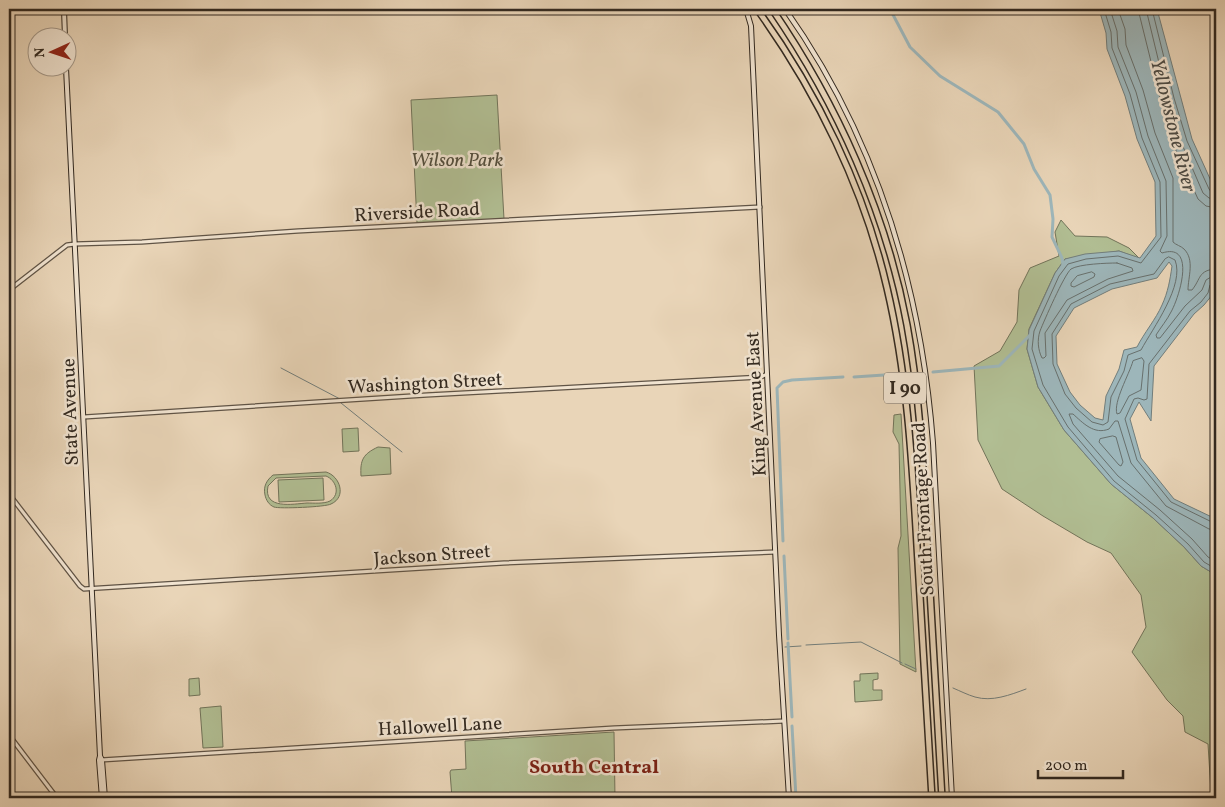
<svg xmlns="http://www.w3.org/2000/svg" width="1225" height="807" font-family="Vollkorn,serif">
<style>
.green{fill:#b1be93;stroke:#72745a;fill-rule:evenodd}
.water{fill:#9db6ba;stroke:#727e7c;fill-rule:evenodd}
.lines{fill:none;stroke-linecap:round;stroke-linejoin:round}
.shore{stroke:#68706d;stroke-width:1}
.stream{stroke:#727e7c;stroke-width:1}
.canal{stroke:#9db6ba;stroke-width:3}
.tertiary-casing{stroke:#605446;stroke-width:5.5}
.secondary-casing{stroke:#322920;stroke-width:6}
.motorway-casing{stroke:#322920;stroke-width:8}
.tertiary{stroke:#f1e4d1;stroke-width:3}
.secondary{stroke:#f1e4d1;stroke-width:4}
.motorway{stroke:#e9d5b8;stroke-width:5}
.labels{text-anchor:middle;stroke-width:5;stroke-linejoin:round;paint-order:stroke}
.shield{fill:#f1e4d1;stroke:#6b6155;stroke-width:1}
.shield-label{font-size:18px;font-weight:bold;fill:#322920}
.park-label{font-size:19px;font-style:italic;fill:#524e3d;stroke:#f1e4d1}
.street-label{font-size:19px;fill:#322920;stroke:#f1e4d1}
.water-label{font-size:20px;font-style:italic;fill:#4d4c46;stroke:#f1e4d1}
.neighbourhood-label{font-size:20px;font-weight:bold;fill:#7a1f14;stroke:#f1e4d1}
</style>
<rect width="100%" height="100%" fill="#e9d5b8"/>
<filter id="stains"><feTurbulence type="fractalNoise" baseFrequency=".004" numOctaves="4"/><feColorMatrix values="0 0 0 0 .2 0 0 0 0 .09 0 0 0 0 .02 0 0 0 .5 -.17"/></filter>
<radialGradient id="worn" r=".72"><stop offset=".6" stop-color="#630" stop-opacity="0"/><stop offset="1" stop-color="#630" stop-opacity=".3"/></radialGradient>
<path class="green" d="M497,95L504,219L417,223L411,100Z
M1061,220L1075,236L1107,237L1129,248L1140,259L1119,251L1065,259L1055,273L1029,329L1027,349L1038,387L1064,430L1111,484L1153,518L1184,547L1201,566L1216,575V792H1211L1208,744L1185,732L1183,716L1167,700L1132,652L1146,627L1141,595L1111,553L1087,542L1043,516L1002,489L978,440L974,366L1000,351L1017,322L1019,290L1030,268L1059,256L1055,232Z
M901,414L916,672L900,664L898,548L901,536L899,444L893,432L894,415Z
M358,428L359,451L343,452L342,429Z
M378,447L390,448L391,474L361,476C360,460 363,454 378,447Z
M326,472C340,476 347,497 331,504C326,507 279,509 274,507C269,505 266,500 265,495C263,486 267,480 273,475ZM326,476C336,480 341,494 330,501C324,504 314,503 307,503C293,504 263,510 268,486L276,478Z
M323,478L324,500L279,502L278,480Z
M878,673V679L873,680V690H882V700L855,702L854,681H860V674Z
M199,678L200,695L189,696V679Z
M221,706L223,747L203,748L200,708Z
M614,732L615,798H452L450,772L451,770L466,769L465,741Z"/>
<path class="water" d="M1099,9H1157L1192,139L1216,192V268L1213,294L1204,305L1194,314L1154,366L1151,421L1139,402L1130,419L1141,458L1174,499L1216,519V575L1201,566L1184,547L1153,518L1111,484L1064,430L1038,387L1027,349L1029,330L1055,273L1065,259L1085,254L1119,251L1140,258L1156,236L1155,182L1137,139L1125,96L1107,49L1106,33ZM1169,262L1172,266C1170,280 1168,292 1162,305C1156,319 1144,333 1137,347L1124,350L1119,369L1106,396L1103,420L1095,418L1080,405L1070,392L1057,364L1056,336L1074,308L1112,289L1157,278Z"/>
<g class="lines">
<path class="shore" d="M1104,9L1111,32L1112,48L1130,94L1142,138L1160,182L1161,237L1141,263L1118,256L1086,259L1068,264L1059,276L1034,331L1032,349L1043,385L1068,427L1114,481L1156,515L1188,544L1204,562L1216,569
M1110,9L1117,31L1118,47L1136,92L1148,136L1166,181L1167,236L1160,251L1162,253C1197,242 1179,298 1171,312C1167,320 1161,327 1156,335L1157,338H1160L1185,306L1202,290L1206,280L1211,277L1216,276
M1118,9L1125,29L1126,45L1143,90L1155,133L1173,178V242C1176,245 1181,246 1184,249C1195,260 1188,277 1188,290H1192C1201,279 1198,270 1216,269
M1138,9L1161,102L1174,146L1198,199L1206,206L1216,208
M1146,9L1168,100L1181,142L1203,193L1209,198L1216,200
M1152,9L1174,98L1187,141L1209,189L1212,193L1216,194
M1169,257L1175,260C1185,285 1153,328 1141,350L1128,355L1124,371L1111,397L1108,422L1103,425L1092,422L1076,408L1065,394L1053,364L1052,334L1071,304L1110,284L1154,274L1165,259Z
M1117,263L1132,268L1133,271L1108,279L1067,300L1045,333L1046,356L1044,358H1042C1038,350 1037,340 1040,331C1044,321 1064,275 1071,269C1079,264 1107,263 1117,263Z
M1092,272L1095,274L1094,277L1074,287L1071,286V283L1077,276Z
M1216,283L1210,285L1208,293L1201,302L1190,311L1149,364L1147,399L1144,400L1138,398L1134,399L1125,419L1137,460L1171,502L1216,524
M1142,358L1144,361L1141,390L1129,396L1120,413L1117,414C1113,402 1129,375 1133,361Z
M1113,436L1116,437L1123,462L1121,466L1119,465L1099,442L1100,439Z
M1216,530L1209,529L1166,506L1131,463L1118,421H1115L1109,429C1094,435 1083,423 1073,414H1069L1073,424L1118,476L1160,510L1192,539L1208,557L1216,562"/>
<path class="stream" d="M281,368L340,399
M341,403L402,452
M806,645L861,642L902,663
M785,647L801,646
M905,664L916,669
M953,688C960,691 968,695 975,697C992,702 1010,695 1026,689"/>
<path class="canal" d="M890,9L910,47L940,76L998,112L1024,144L1034,169L1050,195L1053,219L1052,237L1062,258L1063,265
M933,372L999,366L1030,335
M854,377L899,374
M783,541L777,388L783,382L792,380L843,377
M784,556L788,639
M788,643L792,717
M792,726L796,798"/>
<defs>
<path id="tertiary" d="M9,290L67,245L75,244L142,242L298,231L760,207
M84,417L427,395L761,377L767,374
M9,494L80,586L84,589L504,563L775,552
M9,735L57,798
M101,760L614,728L784,721"/>
<path id="secondary" d="M64,9L65,38
M746,9L751,26L779,635L789,798
M785,9C877,139 921,286 933,443L952,798
M66,68L100,756L102,760L105,798
M100,756L99,760L102,798"/>
<path id="motorway" d="M757,9C817,92 864,188 887,288C907,373 912,459 917,546C922,630 927,714 932,798
M772,9C837,104 886,212 907,325C920,396 923,467 927,539C932,625 937,712 942,798"/>
</defs>
<use href="#tertiary" class="tertiary-casing"/>
<use href="#secondary" class="secondary-casing"/>
<use href="#motorway" class="motorway-casing"/>
<use href="#tertiary" class="tertiary"/>
<use href="#secondary" class="secondary"/>
<use href="#motorway" class="motorway"/>
</g>
<g class="labels">
<rect class="shield" x="884" y="372.5" width="42" height="31" rx="4"/>
<g class="shield-label">
<text x="905" y="394">I 90</text>
</g>
<g class="park-label">
<text x="457" y="166">Wilson Park</text>
</g>
<g class="street-label">
<text transform="translate(417 211) rotate(-3)" y="7">Riverside Road</text>
<text transform="translate(425 382) rotate(-3)" y="7">Washington Street</text>
<text transform="translate(755 404) rotate(-93)" y="7">King Avenue East</text>
<text transform="translate(69 412) rotate(-92)" y="7">State Avenue</text>
<text transform="translate(922 509) rotate(-93)" y="7">South Frontage Road</text>
<text transform="translate(432 554) rotate(-4)" y="7">Jackson Street</text>
<text transform="translate(440 725) rotate(-3)" y="7">Hallowell Lane</text>
</g>
<g class="water-label">
<text transform="translate(1174 125) rotate(76)" y="7">Yellowstone River</text>
</g>
<g class="neighbourhood-label">
<text x="594" y="773">South Central</text>
</g>
</g>
<rect width="1225" height="807" fill="none" stroke="#e9d5b8" stroke-width="30"/>
<rect x="10" y="10" width="1205" height="787" fill="none" stroke="#322920" stroke-width="2.5"/>
<rect x="15" y="15" width="1195" height="777" fill="none" stroke="#322920"/>
<g transform="translate(52 52) rotate(267)"><circle r="24" fill="#f1e4d1" stroke="#a5998a"/>
<path d="M0-4L9 19L0 12L-9 19Z" fill="#8f2418"/>
<text y="-8" font-size="14" font-weight="bold" text-anchor="middle" fill="#322920">N</text>
</g>
<path d="M1038 770v8h85v-8" fill="none" stroke="#322920" stroke-width="2.5"/>
<text x="1045" y="770" font-size="15" fill="#322920" stroke="#f1e4d1" stroke-width="4" paint-order="stroke">200 m</text>
<rect width="100%" height="100%" filter="url(#stains)"/>
<rect width="100%" height="100%" fill="url(#worn)"/>
</svg>
